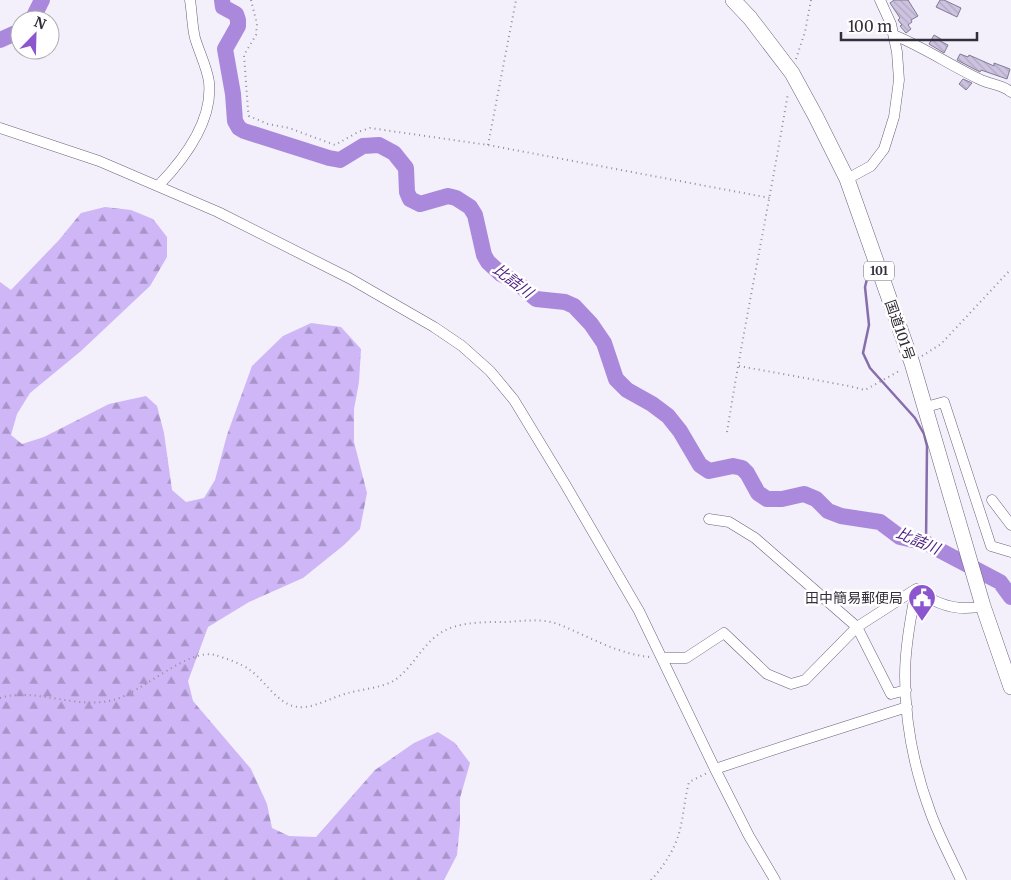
<svg xmlns="http://www.w3.org/2000/svg" width="1011" height="880" font-family="Merriweather,'Noto Sans JP',serif">
<style>
.forest{fill:url(#forest-firs)}
.lines{fill:none;stroke-linecap:round;stroke-linejoin:round}
.stream{stroke:#866eac;stroke-width:2.5}
.river{stroke:#aa89dd;stroke-width:16}
.building{fill:url(#building-back-hatch);stroke:#837a94}
.minor-casing{stroke:#6b627c;stroke-width:11}
.highway-casing{stroke:#6b627c;stroke-width:16}
.path{stroke:#928e9a;stroke-width:2;stroke-dasharray:1 4;stroke-linecap:butt}
.minor{stroke:#fff;stroke-width:10}
.highway{stroke:#fff;stroke-width:15}
.labels{text-anchor:middle;stroke-width:5;stroke-linejoin:round;paint-order:stroke}
.shield{fill:#fff;stroke:#706d75;stroke-width:1}
.shield-label{font-size:12px;font-weight:bold;fill:#332f3a}
.street-label{font-size:14px;fill:#332f3a;stroke:#fff}
.poi-label{font-size:14px;fill:#332f3a;stroke:#fff;text-anchor:end}
.water-label{font-size:15px;font-style:italic;fill:#4d1c7f;stroke:#fff}
</style>
<defs>
<pattern id="forest-firs" width="22" height="20" patternUnits="userSpaceOnUse" patternTransform="scale(1.25)"><rect width="22" height="20" fill="#ceb6f7"/><path d="M5 1l3.5 6h-7zM16 11l3.5 6h-7z" fill="#a894c9"/></pattern>
<pattern id="building-back-hatch" width="6" height="6" patternUnits="userSpaceOnUse" patternTransform="scale(1.25)"><rect width="6" height="6" fill="#cdc3e0"/><path d="M-1 5l2 2M0 0l6 6M5-1l2 2" fill="none" stroke="#b0a8c1"/></pattern>
</defs>
<rect width="100%" height="100%" fill="#f3effb"/>
<path class="forest" d="M105,207L131,210L153,219L167,237V257L150,286L81,351L30,393L17,414L11,435L22,444L44,437L109,404L146,396L157,406L164,433L172,490L186,502L204,498L215,480L227,435L252,366L283,336L311,323L341,327L361,349L359,382L354,409V442L367,493L360,529L344,545L303,578L249,602L208,627L188,681L193,701L251,769L267,804L272,828L289,836L316,837L375,770L414,743L438,732L455,743L470,763L460,798V824L457,855L444,880H0V282L11,290L59,240L81,213Z"/>
<g class="lines">
<path class="stream" d="M867,279L865,287L869,325L863,353L870,368L915,418L924,434L927,446L926,543"/>
<path class="river" d="M222,0L223,7L236,14L238,20V26L225,49L233,94L235,121L239,128L244,131L329,158L340,160L363,146L379,145L394,153L406,168L407,192L410,199L420,204L448,196L456,198L470,207L475,215L484,255L488,262L501,274L516,282L536,299L565,302L574,306L591,324L604,343L616,379L627,390L652,404L668,416L680,431L700,465L709,471L733,466L742,468L747,473L758,493L767,499H782L804,494L816,499L828,511L841,516L880,522L900,537L926,543L1000,582L1011,597
M32,20L42,0
M0,40L20,31"/>
</g>
<path class="building" d="M894,0H908L918,16L911,20L912,22L908,25L911,29L906,33L900,26L902,25L898,20L900,18L890,3Z
M940,0H944L961,8L957,17L936,7Z
M934,35L941,39L940,41L948,45L944,53L929,44Z
M960,54L968,57L969,55L994,66V63L1010,69L1007,79L981,70L980,72L957,60Z
M963,79L972,83L966,90L959,84Z"/>
<g class="lines">
<defs>
<path id="minor" d="M894,35C923,47 950,65 979,79C991,85 1001,84 1011,92
M0,128L99,161L218,212L349,278L434,327L462,346L490,371L514,400L565,484L639,611L715,769L749,836L775,880
M847,179L871,166L884,149L894,117L899,80L897,52L891,24L880,0
M159,185C184,159 213,121 209,82C207,67 199,52 195,38C192,26 192,12 190,0
M926,407L944,402L991,546L1011,552
M992,500L1011,525
M709,519L729,522L755,538L857,627L891,694L906,690
M662,658H686L724,633L767,674L791,684L805,680L857,627L916,589
M715,769L797,742L907,707
M961,880C951,858 939,836 931,814C914,769 905,723 905,676C905,647 911,617 916,589C936,605 958,612 983,606"/>
<path id="highway" d="M733,0L750,18L792,73L816,117L847,179L912,363L983,606L1011,687"/>
</defs>
<use href="#minor" class="minor-casing"/>
<use href="#highway" class="highway-casing"/>
<path class="path" d="M251,0L257,24L256,35L244,55L248,110L249,116L268,124L289,128L335,145L358,132L370,128L488,145L770,198
M796,59L805,32L811,0
M488,145L516,0
M922,356L941,344L1011,269
M739,366L849,386L865,390L901,370
M727,432C745,319 769,206 788,93
M0,698C36,687 76,710 113,700C142,693 187,648 215,655C225,658 242,664 250,670C267,682 280,710 305,707C320,705 333,697 348,693C362,689 382,688 395,680C417,664 425,636 453,627C469,622 488,622 505,622C524,621 540,618 558,624C588,636 617,654 650,657
M651,880C665,865 677,846 681,825C684,811 685,797 689,782L707,773"/>
<use href="#minor" class="minor"/>
<use href="#highway" class="highway"/>
</g>
<defs>
<symbol id="civic-pin" viewBox="-11 -11 22 30"><path d="M0 17L-7.5 6A9.5 9.5 0 1 1 7.5 6Z" fill="#8b56ce" stroke="#fff"/><path d="M-.6-6.5H3V-4.5H.6V-3L4-1V1h2V6H-6V1h2V-1L-.6-3ZM-1.2 2.5V6h2.4V2.5Z" fill="#fff"/></symbol>
</defs>
<g fill-rule="evenodd">
<use href="#civic-pin" x="906" y="582" width="32" height="43"/>
</g>
<g class="labels">
<rect class="shield" x="864" y="261.5" width="30" height="19" rx="4"/>
<g class="shield-label">
<text x="879" y="275">101</text>
</g>
<g class="street-label">
<text transform="translate(900 330) rotate(71)" y="5">国道101号</text>
</g>
<g class="poi-label">
<text x="903" y="603">田中簡易郵便局</text>
</g>
<g class="water-label">
<text transform="translate(513 281) rotate(37)" y="5">比詰川</text>
<text transform="translate(918 541) rotate(23)" y="5">比詰川</text>
</g>
</g>
<g transform="translate(35 35) rotate(23)"><circle r="24" fill="#ffffff" stroke="#adacb0"/>
<path d="M0-4L9 19L0 12L-9 19Z" fill="#8b56ce"/>
<text y="-8" font-size="14" font-weight="bold" text-anchor="middle" fill="#332f3a">N</text>
</g>
<path d="M841 32v8h136v-8" fill="none" stroke="#332f3a" stroke-width="2.5"/>
<text x="848" y="32" font-size="15" fill="#332f3a" stroke="#ffffff" stroke-width="4" paint-order="stroke">100 m</text>
</svg>
